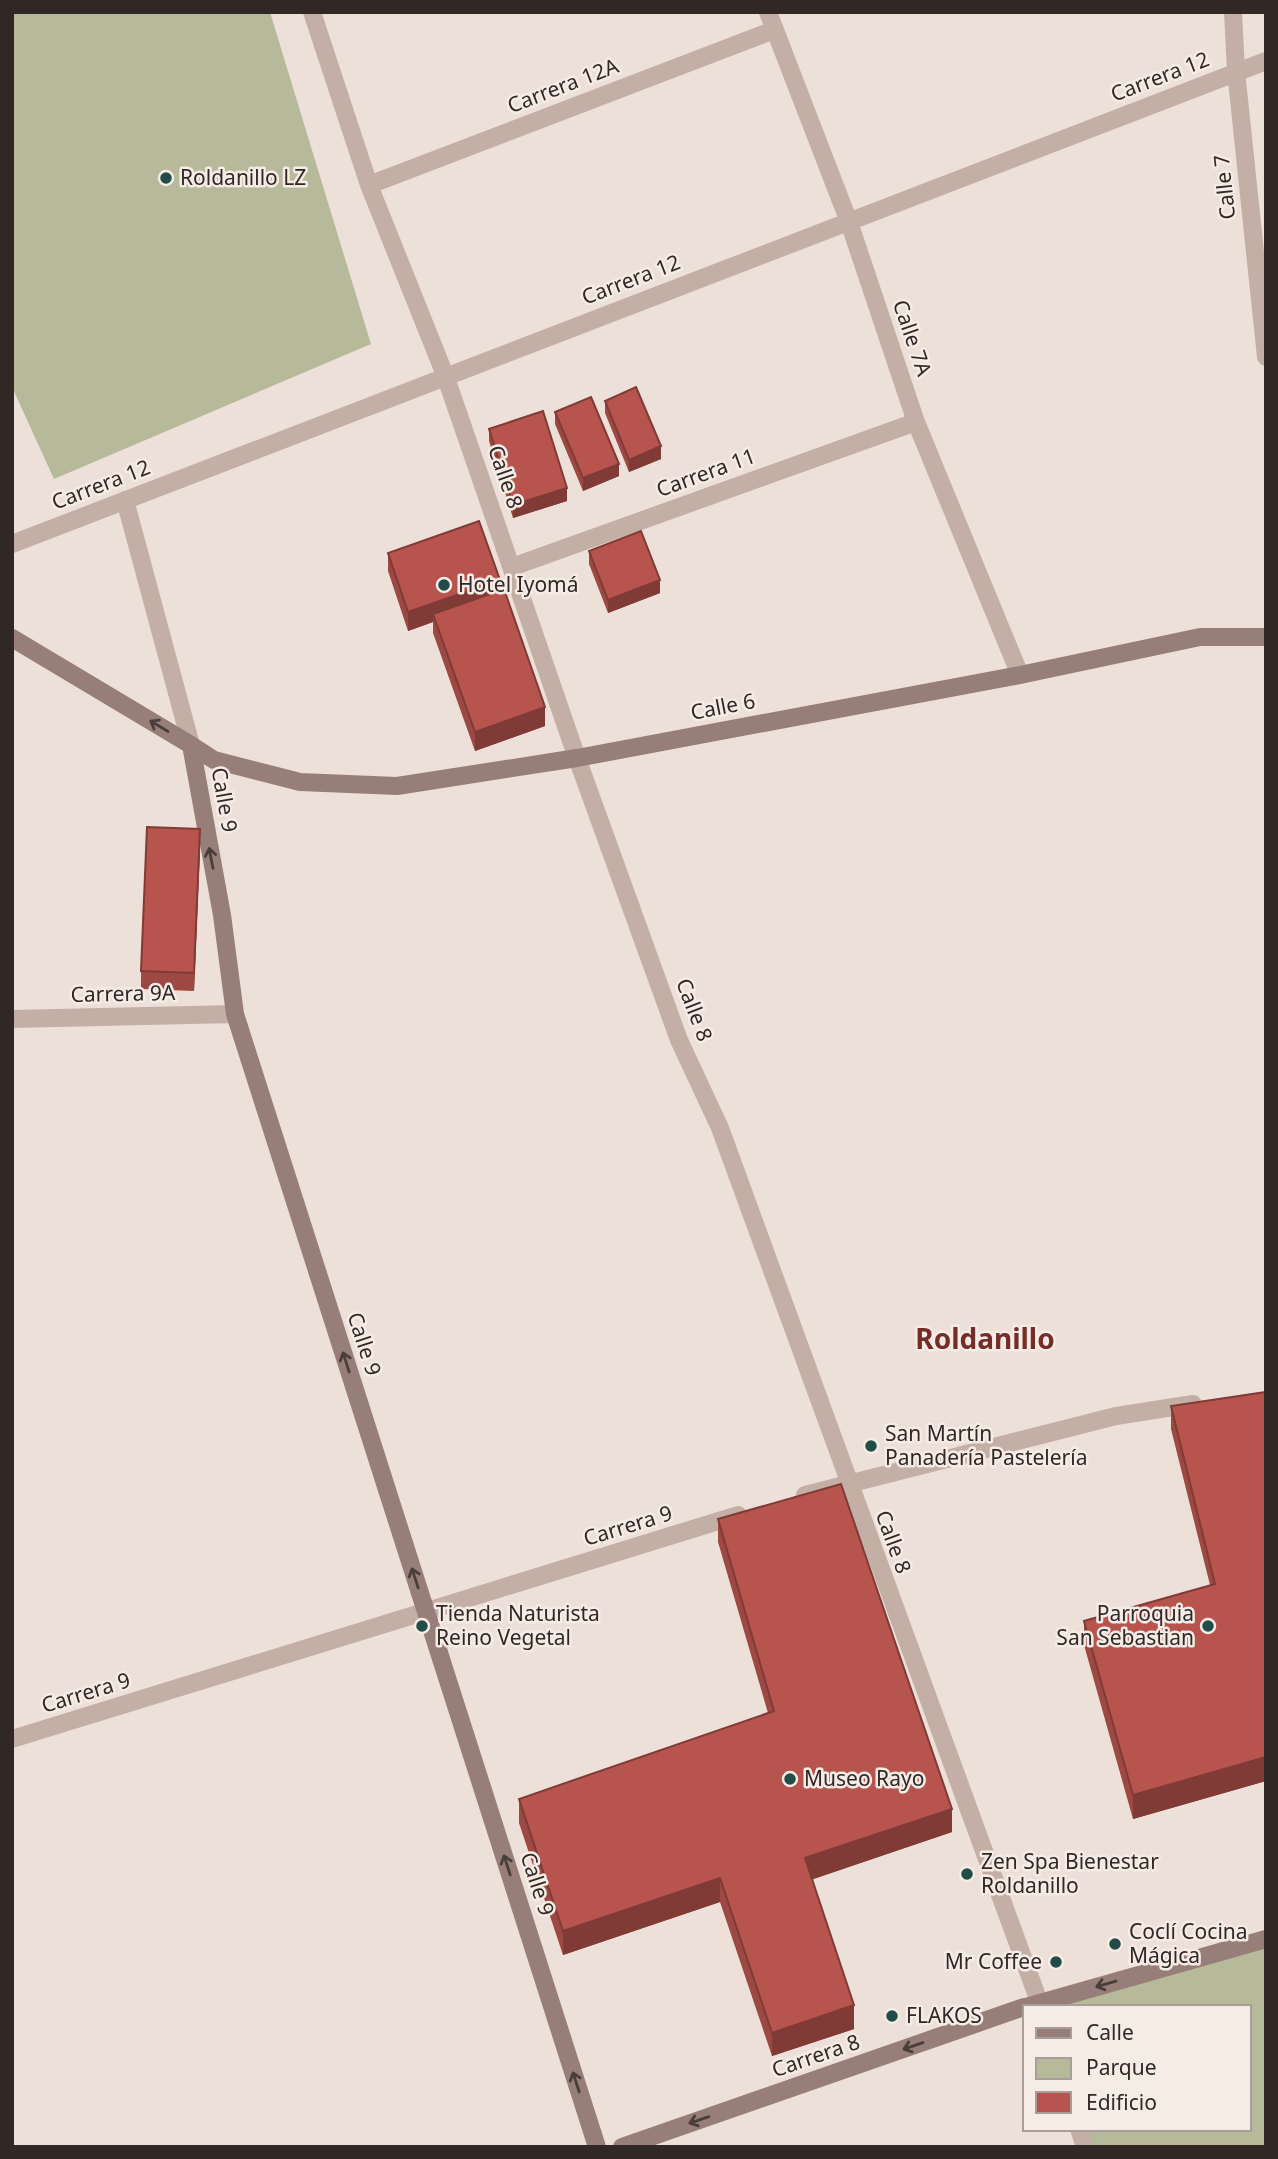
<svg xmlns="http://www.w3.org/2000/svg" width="1278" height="2159" font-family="'Noto Sans',sans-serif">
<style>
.green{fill:#b6ba9b}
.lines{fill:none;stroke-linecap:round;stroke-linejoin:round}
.street{stroke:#c4afa7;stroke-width:18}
.secondary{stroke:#977e79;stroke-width:18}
.wall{fill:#9d4843}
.shaded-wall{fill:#803b37}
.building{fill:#b7544e;stroke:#803b37;stroke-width:2}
.oneway{stroke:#4a3e3b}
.poi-dot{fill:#214d48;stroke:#f6ebe5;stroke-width:2.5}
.labels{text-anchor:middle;stroke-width:5;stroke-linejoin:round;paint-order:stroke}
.street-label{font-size:21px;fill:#312826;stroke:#f6ebe5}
.poi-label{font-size:21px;fill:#312826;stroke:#f6ebe5;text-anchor:start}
.district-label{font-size:28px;font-weight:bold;fill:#762d29;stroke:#f6ebe5}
</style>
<rect width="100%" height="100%" fill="#ede0d9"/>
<path class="green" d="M12,12H270L371,344L54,479L12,387Z
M1266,1939V2147H1085L1079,2129H1248V2007H1041Z"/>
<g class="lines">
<path class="street" d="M312,12L369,185L445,375L577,758L679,1040L720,1128L1041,2007
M768,12L849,222L916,422L1020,675
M1233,12L1236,71L1266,357
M369,185L774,30
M125,500L191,745
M12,544L1266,61
M512,567L916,422
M12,1019L235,1014
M805,1495L1116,1416L1193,1404
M12,1739L738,1515
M1079,2129L1085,2147"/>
<path class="secondary" d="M12,638L191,745L222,915L235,1014L597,2147
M191,745L214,760L300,782L397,786L577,758L1020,675L1200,637H1266
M1026,2007L1266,1939
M622,2147L1024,2007"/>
</g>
<path class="wall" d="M605,401L661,459L629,472L605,413Z
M555,412L619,476L583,491L555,424Z
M489,429L567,501L513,518L489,441Z
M589,551L660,593L608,613L589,564Z
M388,553L500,591L545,726L475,751L433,633V622L408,631L388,571Z
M200,848L194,991L141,989V971Z
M1266,1392V1781L1133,1819L1084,1645V1621L1210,1585L1171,1429V1406Z
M718,1519L952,1832L812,1879L854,2029L772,2056L720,1902L563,1955L519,1823V1799L768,1713L718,1542Z"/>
<path class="shaded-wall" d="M661,446V459L629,472V460Z
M619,464V476L583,491V478Z
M567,488V501L513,518V505Z
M500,580V599L433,614V622L408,631V612Z
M660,580V593L608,613V600Z
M545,707V726L475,751V732Z
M200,829V848L194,991V973Z
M1266,1757V1781L1133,1819V1795Z
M952,1809V1832L805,1882V1858Z
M720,1878V1902L563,1955V1931Z
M854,2005V2029L772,2056V2033Z"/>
<path class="building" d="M636,387L661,446L629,460L605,401Z
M591,397L619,464L583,478L555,412Z
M543,411L567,488L513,505L489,429Z
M479,521L500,580L408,612L388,553Z
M641,531L660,580L608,600L589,551Z
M504,589L545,707L475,732L433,614Z
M147,827L200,829L194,973L141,971Z
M1266,1392V1757L1133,1795L1084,1621L1215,1584L1171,1406Z
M841,1484L952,1809L805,1858L854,2005L772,2033L720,1878L563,1931L519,1799L774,1711L718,1519Z"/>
<defs><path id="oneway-shaft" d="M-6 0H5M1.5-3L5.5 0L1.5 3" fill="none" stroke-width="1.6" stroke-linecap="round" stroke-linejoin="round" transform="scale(1.75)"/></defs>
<g class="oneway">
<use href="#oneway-shaft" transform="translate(159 726) rotate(-149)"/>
<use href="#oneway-shaft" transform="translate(211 858) rotate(-101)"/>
<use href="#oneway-shaft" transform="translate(346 1362) rotate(-108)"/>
<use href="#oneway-shaft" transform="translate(415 1578) rotate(-108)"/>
<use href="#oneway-shaft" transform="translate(507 1865) rotate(-108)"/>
<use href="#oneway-shaft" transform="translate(1106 1984) rotate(164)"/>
<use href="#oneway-shaft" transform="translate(913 2046) rotate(161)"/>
<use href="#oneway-shaft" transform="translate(576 2082) rotate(-108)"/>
<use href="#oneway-shaft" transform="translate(699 2120) rotate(161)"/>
</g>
<g class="poi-dot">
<circle cx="166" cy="178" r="7"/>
<circle cx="444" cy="585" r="7"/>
<circle cx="871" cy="1446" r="7"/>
<circle cx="422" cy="1626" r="7"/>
<circle cx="1208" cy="1626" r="7"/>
<circle cx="790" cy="1779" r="7"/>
<circle cx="967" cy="1874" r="7"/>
<circle cx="1115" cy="1944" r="7"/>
<circle cx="1056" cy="1962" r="7"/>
<circle cx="892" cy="2016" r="7"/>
</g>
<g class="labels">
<g class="street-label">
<text transform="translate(1160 77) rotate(-21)" y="7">Carrera 12</text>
<text transform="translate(563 86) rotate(-21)" y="7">Carrera 12A</text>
<text transform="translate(1225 187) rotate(-96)" y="7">Calle 7</text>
<text transform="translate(631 280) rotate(-21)" y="7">Carrera 12</text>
<text transform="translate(912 338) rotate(71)" y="7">Calle 7A</text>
<text transform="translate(706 473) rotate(-20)" y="7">Carrera 11</text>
<text transform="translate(505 477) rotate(71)" y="7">Calle 8</text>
<text transform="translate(101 485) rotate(-21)" y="7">Carrera 12</text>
<text transform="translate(723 707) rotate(-11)" y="7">Calle 6</text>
<text transform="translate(224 800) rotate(80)" y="7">Calle 9</text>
<text transform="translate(123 994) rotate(-1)" y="7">Carrera 9A</text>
<text transform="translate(694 1010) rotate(69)" y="7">Calle 8</text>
<text transform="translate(364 1344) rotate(72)" y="7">Calle 9</text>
<text transform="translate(628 1526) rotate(-17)" y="7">Carrera 9</text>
<text transform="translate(893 1542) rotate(70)" y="7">Calle 8</text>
<text transform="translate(86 1693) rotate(-17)" y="7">Carrera 9</text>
<text transform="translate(537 1884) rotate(72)" y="7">Calle 9</text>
<text transform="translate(816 2056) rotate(-19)" y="7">Carrera 8</text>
</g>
<g class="poi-label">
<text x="180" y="185">Roldanillo LZ</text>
<text x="458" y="592">Hotel Iyomá</text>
<text x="885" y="1441">San Martín<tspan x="885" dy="24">Panadería Pastelería</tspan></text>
<text x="436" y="1621">Tienda Naturista<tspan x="436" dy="24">Reino Vegetal</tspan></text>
<text x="1194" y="1621" text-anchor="end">Parroquia<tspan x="1194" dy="24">San Sebastian</tspan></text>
<text x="804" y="1786">Museo Rayo</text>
<text x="981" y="1869">Zen Spa Bienestar<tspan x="981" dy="24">Roldanillo</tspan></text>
<text x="1129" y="1939">Coclí Cocina<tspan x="1129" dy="24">Mágica</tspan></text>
<text x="1042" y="1969" text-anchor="end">Mr Coffee</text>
<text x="906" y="2023">FLAKOS</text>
</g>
<g class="district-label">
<text x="985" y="1349">Roldanillo</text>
</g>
</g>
<rect width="1278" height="2159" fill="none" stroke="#312826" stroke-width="28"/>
<rect x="1023" y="2005" width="228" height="126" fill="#f6ebe5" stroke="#a79d99" stroke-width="2"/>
<rect x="1036" y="2028" width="35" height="10" fill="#977e79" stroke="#a79d99" stroke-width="2"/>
<text x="1086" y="2040" font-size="21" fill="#312826">Calle</text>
<rect x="1036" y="2058" width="35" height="21" fill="#b6ba9b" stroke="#a79d99" stroke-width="2"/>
<text x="1086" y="2075" font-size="21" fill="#312826">Parque</text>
<rect x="1036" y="2092" width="35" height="21" fill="#b7544e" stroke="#a79d99" stroke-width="2"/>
<text x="1086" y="2110" font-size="21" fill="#312826">Edificio</text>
</svg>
